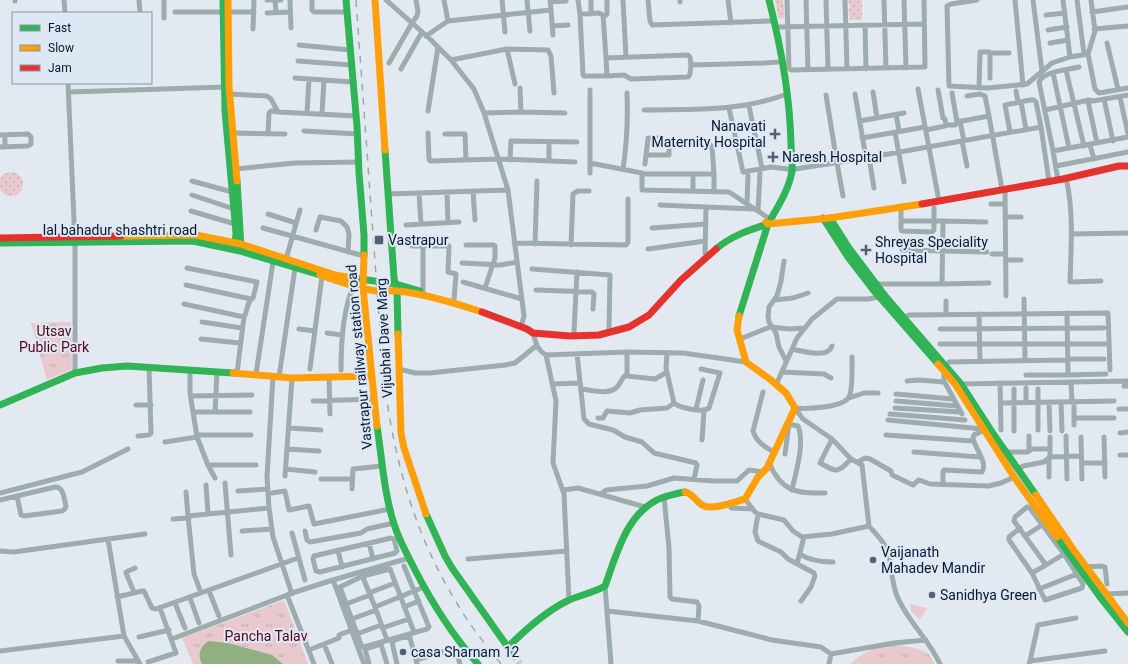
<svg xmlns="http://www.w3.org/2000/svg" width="1128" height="664" font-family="Roboto,sans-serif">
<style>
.grass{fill:url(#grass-dots)}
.park{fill:url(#park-tufts)}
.garden{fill:#e8c9ce}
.water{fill:#90b081}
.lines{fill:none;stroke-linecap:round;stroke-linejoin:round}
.secondary-tunnel{stroke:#c2cad3;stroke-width:7;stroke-dasharray:7 3.5;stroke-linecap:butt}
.street{stroke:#9dacad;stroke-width:5}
.fast{stroke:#30b455;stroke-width:7}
.slow{stroke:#ff9f0a;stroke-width:7}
.jam{stroke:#e5322d;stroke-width:7}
.rail{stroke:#9da8ab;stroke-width:1.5;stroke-dasharray:7 7;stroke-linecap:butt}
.poi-dot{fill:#536273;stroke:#dee8f5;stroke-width:1.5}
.labels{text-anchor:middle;stroke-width:4;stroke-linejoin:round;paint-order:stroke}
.poi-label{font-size:14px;fill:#061930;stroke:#dee8f5;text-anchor:start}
.street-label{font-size:14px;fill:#061930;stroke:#dee8f5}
.park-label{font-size:14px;fill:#560219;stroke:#dee8f5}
</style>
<defs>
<pattern id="grass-dots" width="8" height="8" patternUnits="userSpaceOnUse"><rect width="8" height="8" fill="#e8c9ce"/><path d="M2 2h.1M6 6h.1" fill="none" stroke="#c6acb1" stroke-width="1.8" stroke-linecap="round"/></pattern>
<pattern id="park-tufts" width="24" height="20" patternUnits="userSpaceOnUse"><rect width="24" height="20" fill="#e8c9ce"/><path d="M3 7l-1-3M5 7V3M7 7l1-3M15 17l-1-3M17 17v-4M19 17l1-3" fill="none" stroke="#c6acb1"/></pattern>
</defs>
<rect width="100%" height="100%" fill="#e3e9f0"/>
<path class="grass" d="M775,0H783L785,18L779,19Z
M848,0H862V20H849L850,17L848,10L850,7Z
M-1 184a12 12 0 1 1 24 0a12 12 0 1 1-24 0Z"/>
<path class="park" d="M71,322L72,369L47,380L31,323Z
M284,600L308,664H193L182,638Z
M886,643L915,648L928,653L935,664H851C861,653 872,649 886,643Z"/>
<path class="garden" d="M910,604L927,608L920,620L911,611Z"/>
<path class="water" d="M209,641L228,643L272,655L283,664H202C197,655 200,646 209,641Z"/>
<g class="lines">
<path class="secondary-tunnel" d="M512,653L520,664"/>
<path class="street" d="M15,0V1
M64,0L65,13
M139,0L140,13
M164,0V18
M267,0H281
M275,0L276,13
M290,0L291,28
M312,0V10L314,12H347
M386,0L430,39L451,60L474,89L484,113L508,190L524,316L521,327
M444,0L448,21
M502,0L505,32
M527,0L530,31
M578,0L580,14
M591,0V14
M623,0L626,57
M648,0L650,21L652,25L771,21
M728,0L731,23
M787,0L789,68L791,70L925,67L924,0
M806,0L808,70
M826,0L828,69
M845,0L847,69
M884,0L886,68
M904,0L906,68
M977,0L951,4L947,6L949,86L988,88L1027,84L1052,63L1070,57L1088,54
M1015,0L1023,85
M1033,0L1042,71
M1063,0L1070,57
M1077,0L1084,54
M1091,0L1095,31L1088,54L1095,89L1099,93L1128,88
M550,2L566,1
M680,2V0
M551,10L553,35
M175,12H223
M228,12H254
M1092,12L1128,7
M267,13L290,12
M1046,15L1065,13
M604,17L607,14V0
M552,26L568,25
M865,26L866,69
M776,27L924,24
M253,29L254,0
M1094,29L1128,26
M1048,30L1067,27
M426,36L448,21L551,10L550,0
M1050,43L1068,40
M1107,43L1118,89
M299,45L350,50
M507,49L515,84
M990,53V78
M606,58L607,76H584L583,75L580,14L599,13L603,15L606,58L688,55L690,57L691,65L764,63L778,62
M451,60L507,49L548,50L551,56L554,93
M298,61L351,65
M389,63L412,23L417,16L418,11L416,0
M401,69L422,32
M1066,70L1084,146
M1053,73L1069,148
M607,76L624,75L631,79L688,77L690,74L691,65
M295,78L352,82
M68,83L75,243V373
M979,88L980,52H989L990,53H1009
M918,89L939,201
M590,90V163L642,173V190L729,192L767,217
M938,90L943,118L945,119L946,125H955L957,122L952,93
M1016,91L1018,102
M69,92L226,87
M873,92L877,118
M230,94L267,96L271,99L278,112L356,116
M855,94L866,158
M826,95L837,163L843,196
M967,96L980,94L985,96L989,116
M1120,97L1128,134
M1104,99L1113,141
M1088,101L1097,143
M1021,102L1026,129
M749,106L762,168
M729,108L743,172L771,167L788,169
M644,110C692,109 738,112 784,95
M1045,110L1089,100L1093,101L1128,95
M428,111L438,47
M521,112L565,113
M307,113L309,79
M484,113L521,112L520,88
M322,114L324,80
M896,114L899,131
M860,121L904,113
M960,121L964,141
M957,122L989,116L1002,189
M926,130L945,126
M304,131L358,134
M895,132L904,182
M1010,132L1005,105L1030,100H1034L1036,102L1041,127
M232,133L285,134
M428,133L429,159L430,161L499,159L575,162
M268,134L269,113L271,111L278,112
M445,134H465L466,160
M0,135L28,134L31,137V144L28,146L0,147
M5,135V147
M862,138L925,127
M962,141L967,166
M1090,145L1094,159
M1053,151L1039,82C1044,71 1068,70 1079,67
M646,155H669V143
M869,157L874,188
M510,160L511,141L577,142
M549,161V142
M645,164L648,138H658L661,143C678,144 693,144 710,145L712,147L714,174
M1056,166L1128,152
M235,169L295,163L359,162
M623,169C627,143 628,119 627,93
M789,170L866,158L1041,127L1049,181
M590,173V163
M642,174H714V192
M1066,178C1074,212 1071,247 1070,282L1101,281
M1058,180L1053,151L1128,137
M192,181L232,192
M1005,188L1006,296
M473,191L475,220
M693,191V174
M447,192L448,223
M419,193L421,224
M388,194L508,190
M192,195L234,209
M747,204L748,175
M991,204H1005
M660,205L706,207
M901,206V230L902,231L932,232L934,230V221H902
M934,208V221H943
M191,211L235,224
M758,211L760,173
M268,214L296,223
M1005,217H1021
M406,225L459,222
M263,228L364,256
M652,228L706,224
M316,230L320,217L341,221L347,227L349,234L348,252
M1071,234L1128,233
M514,243L626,245L628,242V199
M535,244L537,181
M466,245H493L495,246V258L485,288
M571,245L573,194L578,191H589
M412,246H423V292
M423,246H449L448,272L456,274L454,300
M648,249L705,241
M902,250L987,252
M705,253L706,207L754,209
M992,254H1005
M286,259L300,210
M1006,260H1021
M784,261L781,281L777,296L769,307L768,316L769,322L776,333L779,347L786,361
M462,263L501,265L517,262
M187,268L257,282L253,298C246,302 248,311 244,317L237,373
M532,269L610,275L609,329
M463,282L522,299
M876,284H942L943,221L986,222
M942,284L989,283
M186,285L251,299
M536,290L592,292L594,294L593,309
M1024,299L1025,360
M775,300L793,298L808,293
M184,304L244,317
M1067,313L1068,375L1106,374
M946,314V301
M979,314L980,361
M903,318L909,315L1108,313L1110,370
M202,322L242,328
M299,329L315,331
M940,329L1104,328
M574,332L577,272
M327,333L342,335
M533,333C536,343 537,350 546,355L627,352L683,353L746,362
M201,339L240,343
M740,339L770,327L790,329L804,328
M940,344H1105
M792,349C802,351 828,359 832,346
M627,352V376L655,379L667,372
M577,354L584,419L589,424L613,430L625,437L642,442L654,453L696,463L697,465L694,479
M546,355L556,401L553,463L564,494L569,600
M1068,359H1104
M949,362L1068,360
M310,369L322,276
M399,369L415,373H430L505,365L515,363L536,346
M341,370C341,344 343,308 354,285
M190,371V393L197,437L208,465H256
M944,371V381L962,414
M782,372L824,374L831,378
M256,374L273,262
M1026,375H1068
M279,377L295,268
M329,377L330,414
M907,381L919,380L944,382
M1071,382L1072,402
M1000,383L1001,430
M553,384L580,383
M959,384L1128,381
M776,385L797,338L812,319L837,299H868L879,297
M1124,386H1128
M581,389C591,390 608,395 616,388C621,384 621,378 626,375
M1014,389V431
M1038,389V430
M763,392L753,431C756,441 765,448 775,452
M896,394L953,399
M191,396L252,395
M849,398L864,393H878
M313,401L374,399
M896,401L957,406
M1049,402L1050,431
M1061,402L1062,431
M674,403C680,408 703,413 709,408L720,373L701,369
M1001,403L1114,401
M1026,403V388
M136,405H151
M795,408L803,419L832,439L851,459L862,465L869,526
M795,408C805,409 843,408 849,397C853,390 852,366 852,357
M895,408L961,412
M696,409L703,380
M1119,409H1128
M193,412H250
M215,412L217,372
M365,413V399
M890,414L965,420
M598,418H603L607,411L630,413L640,410L667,408L674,403L666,368L667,353
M1074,418H1114
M888,420L983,429
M788,424L798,426C805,444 796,471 792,490
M1074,425V402
M289,428L321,430
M1120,433L1128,432
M197,435H251
M886,435L973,441
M138,436L149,435L151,433L149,367
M1029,436V451
M1066,436L1067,479
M1081,437L1082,479
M1104,437L1105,477
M832,439L820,463C838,473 837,473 851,459
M702,440L704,411
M165,442L197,437
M287,449L319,451
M1050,449V437
M914,452L980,457
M1006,452H1027L1032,449H1050V457
M785,454L789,424
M1120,455H1128
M858,462L865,458L870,459L891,471L892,475L913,485L919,480L930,484L988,486L1001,483L1014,477
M769,463C782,492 795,493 825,493
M1082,463H1105
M208,465L215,478
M286,469L315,472
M1018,470L1023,466L1044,462L1050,457L1081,456
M285,476L292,378
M1049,477V457
M321,479H352
M225,483L231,555
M943,483V471L944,470L982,472C988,462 975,449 973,438L974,435L984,430
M206,485L208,514
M352,489L353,469L382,466
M563,490L578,488L645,507
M238,491L268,489
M186,492L188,516
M0,493L82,472L128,449
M272,493L285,491L289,510L309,506L314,524L390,509
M601,494L606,490L647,486L674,478L714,481H737L749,470L763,472
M664,497L669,548L670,597L672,599L697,602L699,606L698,621
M745,499L755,512L758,514L784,520L793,531L802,537L832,534L869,526
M0,500L55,487C64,487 64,499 66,506L65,509L62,511L24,516L21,515L17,496
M269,508L267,477L273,376
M731,508L753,509
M758,514L755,532L758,541L781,552L788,559L814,573L815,576L811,587L801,601
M173,519L189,518
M869,526C874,532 886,544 888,551C892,566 891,581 897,596C907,621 929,639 940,664
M1020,528L1009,537V540L1032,573
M242,531L272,529
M305,531L307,540L310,542L361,533L367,529L394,523
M292,533L305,580
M1025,536L1042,525
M391,538L394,539L397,551L395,553L320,572L316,571L313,559L314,556Z
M108,539L145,534
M369,543L373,559
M338,550L342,567
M0,551L14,552L108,539L124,636L0,651
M800,554C810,561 821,562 833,562
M468,559L567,551
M797,564L804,537
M1046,565L1014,521L1015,517L1027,507H1029L1064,554L1083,584L1082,588L1045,600L1032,573C1043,567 1053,561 1064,554L1065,553L1067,552
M404,566L429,627L427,629L364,647H362L340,587L363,576L390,569L414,632
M1086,567L1102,566L1105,567L1107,584
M362,575L375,607L424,587
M333,580L364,664
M605,586L611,664
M1039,589L1077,574
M209,591L219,616
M134,592L126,573V572L135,568
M201,593L194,574L188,516L269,508L273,537L292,594
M369,593L395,583
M289,594L333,580L409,558
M1106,594L1128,593
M117,597L142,591H144L152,608L156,609L298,558
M190,598L199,623
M175,603L185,628
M346,604L370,595
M375,607L387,640
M404,607L419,601
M607,611L698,621L772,640L821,647L831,654L829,664
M352,619L376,610
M382,628L409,619
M357,634L381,625
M124,636L140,664
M139,637L169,630
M172,639L287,595L314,664
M324,644L332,664
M309,650L339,638V635L352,630
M831,654L894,643L926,640
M416,660L452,649L456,651L460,664
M118,661H136
M1030,661L1038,625L1076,618
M148,662L176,653L160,608
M369,664L365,649L381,644L387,664
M397,664L392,642C395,639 405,636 410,638L417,664
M1029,664L1030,661L1105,651"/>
<path class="fast" d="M223,0L225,111L236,233L235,246
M346,0L357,126L359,173L364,235V255
M385,150L394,278L397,291L398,334
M237,181L241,247
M823,218L848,257L875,292L938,364
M830,218L849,248L886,297L961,384L992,432L1036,495
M0,243L193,241L240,251L320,275
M716,249C731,236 749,230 768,224C777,208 789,190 792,171C793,163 791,153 791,144C790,95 781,47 769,0
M353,278L396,284L420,291
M739,316L768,224
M0,405L75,373L102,368L127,366L233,373
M377,426C382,459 384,493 394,524C399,540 407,554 414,568C432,603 452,635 478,664
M426,514L445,556L452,568L512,653
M1057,537L1100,597L1128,632
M508,647C526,629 545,612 567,601C580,595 593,593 605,586C617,553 627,510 664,497C671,495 677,493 685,492"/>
<path class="slow" d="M228,0L229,87L237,181
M375,0L385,150
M766,222L768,224L830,218L922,204
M121,236L196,235L241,244L335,275L353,278
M364,255L363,288L377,426
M320,275C338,281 357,288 376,291C383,292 391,290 398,291C426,294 455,303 482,312
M398,334L401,433L404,448L426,514
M938,364L955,384L1014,477L1057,537
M233,373L292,378L372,376
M685,492C692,493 696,501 702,505C712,511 734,502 745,499L758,477L767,468L795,408L786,393L771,380L746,362L737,330L739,316
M1036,495L1073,549L1128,623"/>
<path class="jam" d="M922,204L1063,179L1119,166H1128
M0,238L121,236
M482,312L527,329L533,333L570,336L599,335L629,327L649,315L681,280L716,249"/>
<path class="rail" d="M356,0L383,372C393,456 413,533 458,605C470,626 486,645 501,664"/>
</g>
<g class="poi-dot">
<path d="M773 128h4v4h4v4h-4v4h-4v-4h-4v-4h4z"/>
<path d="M771 151h4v4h4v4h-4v4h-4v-4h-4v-4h4z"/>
<rect x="374" y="235" width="10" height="10" rx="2"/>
<path d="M864 244h4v4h4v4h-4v4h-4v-4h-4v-4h4z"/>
<circle cx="873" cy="560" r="4"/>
<circle cx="932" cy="595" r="4"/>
<circle cx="403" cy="652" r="4"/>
</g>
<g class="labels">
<g class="poi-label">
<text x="766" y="131" text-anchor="end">Nanavati<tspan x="766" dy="16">Maternity Hospital</tspan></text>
<text x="782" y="162">Naresh Hospital</text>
<text x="388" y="245">Vastrapur</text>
<text x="875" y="247">Shreyas Speciality<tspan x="875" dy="16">Hospital</tspan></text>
<text x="881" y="557">Vaijanath<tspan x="881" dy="16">Mahadev Mandir</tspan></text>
<text x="940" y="600">Sanidhya Green</text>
<text x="411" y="657">casa Sharnam 12</text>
</g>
<g class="street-label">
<text x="120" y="235">lal bahadur shashtri road</text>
<text transform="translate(384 338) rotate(-93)" y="5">Vijubhai Dave Marg</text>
<text transform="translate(359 357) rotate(-95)" y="5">Vastrapur railway station road</text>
</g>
<g class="park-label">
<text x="54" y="336">Utsav<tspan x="54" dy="16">Public Park</tspan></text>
<text x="266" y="641">Pancha Talav</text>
</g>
</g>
<rect x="12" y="12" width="140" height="72" fill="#dee8f5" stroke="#8895a6"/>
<rect x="20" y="25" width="20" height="6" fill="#30b455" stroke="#8895a6"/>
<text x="48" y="32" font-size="12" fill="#061930">Fast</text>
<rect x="20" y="45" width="20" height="6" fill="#ff9f0a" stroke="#8895a6"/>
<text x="48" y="52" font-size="12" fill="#061930">Slow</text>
<rect x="20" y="65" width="20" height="6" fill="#e5322d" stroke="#8895a6"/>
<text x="48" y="72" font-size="12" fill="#061930">Jam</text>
</svg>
